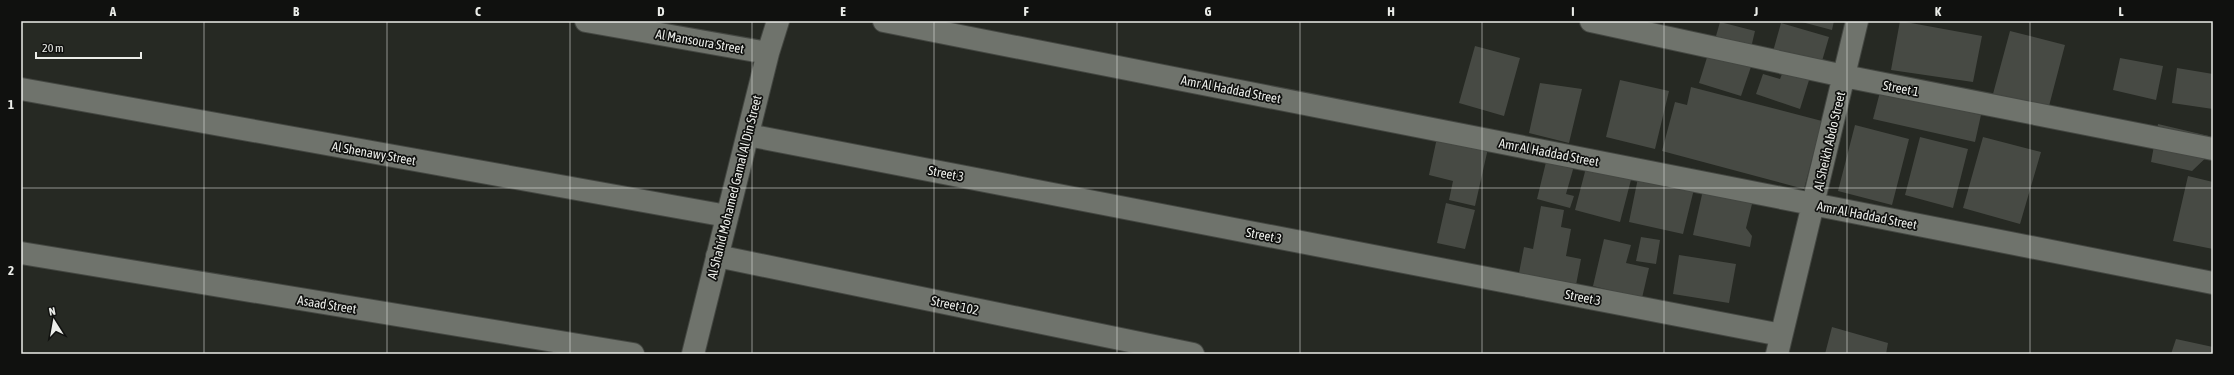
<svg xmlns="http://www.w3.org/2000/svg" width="2234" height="375" font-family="'Asap Condensed',sans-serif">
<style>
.building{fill:#474a44}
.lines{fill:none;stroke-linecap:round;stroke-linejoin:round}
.minor-casing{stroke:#444742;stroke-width:24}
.minor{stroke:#6f736c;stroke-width:22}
.grid{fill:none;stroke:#ebede9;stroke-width:1;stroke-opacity:0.55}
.labels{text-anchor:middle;stroke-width:3.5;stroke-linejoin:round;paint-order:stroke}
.street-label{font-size:13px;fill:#ebede9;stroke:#10110f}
.neatline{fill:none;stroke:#ebede9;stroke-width:1.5}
.grid-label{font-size:13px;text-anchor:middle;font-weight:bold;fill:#ebede9}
</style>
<rect width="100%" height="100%" fill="#262923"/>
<path class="building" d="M1798,21H1834L1832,30Z
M1900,21L1982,36L1973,82L1891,70Z
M1720,22L1755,31L1750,52L1714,43Z
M1781,23L1829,37L1820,68L1772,55Z
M2010,31L2065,45L2049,106L1990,105Z
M1475,46L1520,58L1504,116L1459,103Z
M1709,51L1752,64L1741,96L1699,83Z
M2120,58L2163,66L2156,100L2113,90Z
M2177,68L2213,74V109L2172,103Z
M1784,69L1810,77L1800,109L1756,94L1763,74L1780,79Z
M1620,80L1669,91L1655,149L1606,137Z
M1540,83L1582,89L1569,143L1529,133Z
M1691,87L1822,121L1804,189L1662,151L1675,102L1687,105Z
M1880,92L1981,115L1975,142L1873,119Z
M2158,124L2213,137V151L2192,171L2151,162Z
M1855,125L1909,139L1892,205L1838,191Z
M1438,133L1489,144L1475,206L1449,200L1453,181L1429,175Z
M1920,137L1968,149L1953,208L1905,195Z
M1983,137L2041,152L2020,224L1963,208Z
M1547,158L1574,166L1566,194L1574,196L1570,208L1537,199Z
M1587,164L1632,176L1620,222L1575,210Z
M1639,173L1695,185L1683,234L1629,222Z
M2188,176L2213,182V249L2173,241Z
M1703,190L1753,200L1746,228L1752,236L1750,247L1693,235Z
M1446,203L1475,210L1465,249L1437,243Z
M1541,206L1564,210L1561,227L1571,229L1566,256L1581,259L1576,285L1519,273L1524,247L1533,249Z
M1641,237L1660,240L1656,264L1636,261Z
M1604,239L1631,245L1626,263L1649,268L1642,298L1593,286Z
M1679,255L1736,264L1729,303L1673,294Z
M1832,327L1888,343L1886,354H1825Z
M2176,339L2213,347V354H2171Z"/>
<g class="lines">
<defs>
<path id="minor" d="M586,21L768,53
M884,21L2213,283
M1591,21L1844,76L2213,149
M21,89L727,216
M748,135L1781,335
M21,253L633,354
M717,256L1193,354
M693,354L768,53L778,21
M1777,354L1857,21"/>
</defs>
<use href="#minor" class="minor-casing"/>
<use href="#minor" class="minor"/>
</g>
<path class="grid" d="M204,21V354M387,21V354M570,21V354M752,21V354M934,21V354M1117,21V354M1300,21V354M1482,21V354M1664,21V354M1847,21V354M2030,21V354M21,188H2213"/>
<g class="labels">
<g class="street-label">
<text transform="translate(700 41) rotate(10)" y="5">Al Mansoura Street</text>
<text transform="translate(1901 88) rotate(11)" y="5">Street 1</text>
<text transform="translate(1231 89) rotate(11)" y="5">Amr Al Haddad Street</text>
<text transform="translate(1829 141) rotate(-77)" y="5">Al Sheikh Abdo Street</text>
<text transform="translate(1549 152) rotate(11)" y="5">Amr Al Haddad Street</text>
<text transform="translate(374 153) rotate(10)" y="5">Al Shenawy Street</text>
<text transform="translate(946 173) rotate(11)" y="5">Street 3</text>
<text transform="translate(734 187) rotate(-76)" y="5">Al Shahid Mohamed Gamal Al Din Street</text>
<text transform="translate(1867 215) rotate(11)" y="5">Amr Al Haddad Street</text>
<text transform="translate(1264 235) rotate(11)" y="5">Street 3</text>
<text transform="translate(1583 297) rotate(11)" y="5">Street 3</text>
<text transform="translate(327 304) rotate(9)" y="5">Asaad Street</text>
<text transform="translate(955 305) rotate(12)" y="5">Street 102</text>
</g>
</g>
<rect width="2234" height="375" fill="none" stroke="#10110f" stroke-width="44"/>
<g transform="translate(54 321) rotate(349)" stroke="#10110f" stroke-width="3" paint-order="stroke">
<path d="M0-3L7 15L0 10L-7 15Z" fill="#ebede9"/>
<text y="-6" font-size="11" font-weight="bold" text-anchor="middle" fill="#ebede9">N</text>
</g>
<path d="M36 52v6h105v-6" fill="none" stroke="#ebede9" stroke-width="2"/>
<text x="42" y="52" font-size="12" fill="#ebede9" stroke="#10110f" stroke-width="3" paint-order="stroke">20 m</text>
<rect x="22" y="22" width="2190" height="331" class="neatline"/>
<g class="grid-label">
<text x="113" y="16">A</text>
<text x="296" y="16">B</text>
<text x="478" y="16">C</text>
<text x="661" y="16">D</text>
<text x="843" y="16">E</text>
<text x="1026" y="16">F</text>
<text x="1208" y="16">G</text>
<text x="1391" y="16">H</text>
<text x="1573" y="16">I</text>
<text x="1756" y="16">J</text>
<text x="1938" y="16">K</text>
<text x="2121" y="16">L</text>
<text x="11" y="109">1</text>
<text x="11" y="275">2</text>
</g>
</svg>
